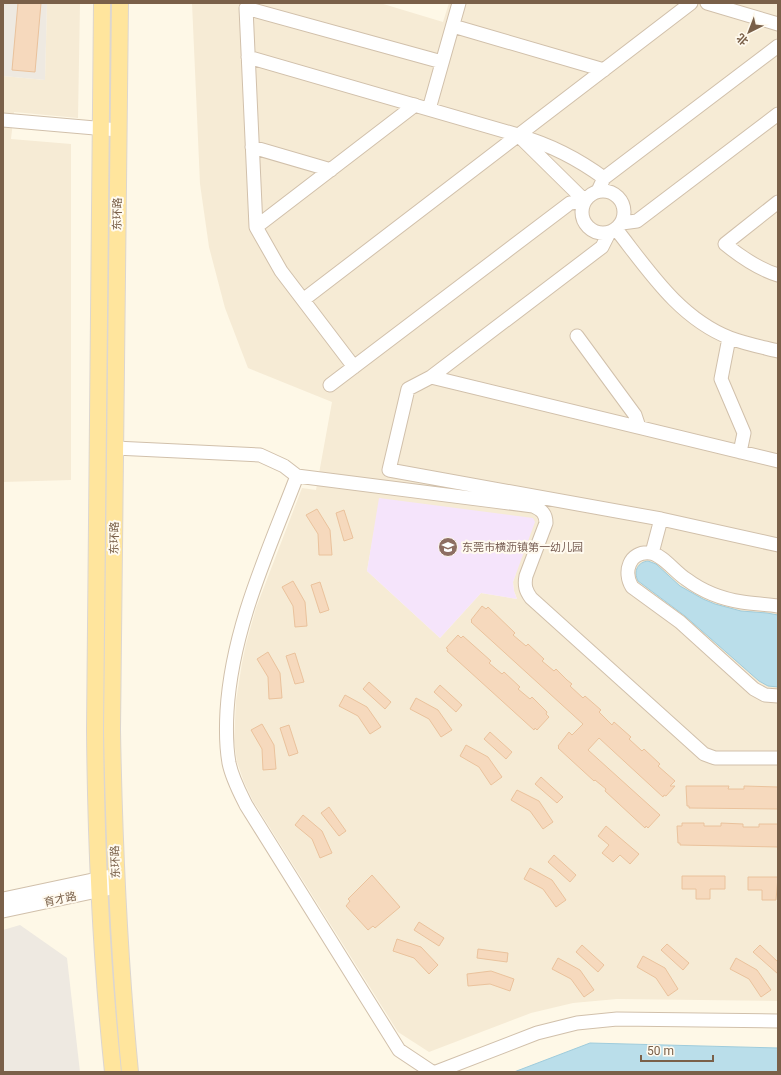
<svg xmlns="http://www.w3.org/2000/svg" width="781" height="1075" font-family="Roboto,'Noto Sans SC',sans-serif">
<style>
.residential{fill:#f6ebd5;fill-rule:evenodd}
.industrial{fill:#eee9e1}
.education{fill:#f5e4fb}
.water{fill:#badeea;stroke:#9fccdc}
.building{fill:#f6d9bd;stroke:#eac29c}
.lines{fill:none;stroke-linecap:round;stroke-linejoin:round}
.minor-casing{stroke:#d1c0ab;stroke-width:15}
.major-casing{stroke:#dcd6d0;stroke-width:18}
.minor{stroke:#fff;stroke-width:13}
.major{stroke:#ffe59d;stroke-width:16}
.labels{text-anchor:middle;stroke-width:4;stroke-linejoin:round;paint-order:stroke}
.street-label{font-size:11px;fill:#7a6049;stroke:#fffaef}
.education-label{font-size:11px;fill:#785e54;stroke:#fffaef;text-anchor:start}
</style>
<rect width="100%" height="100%" fill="#fef8e7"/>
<path class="residential" d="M47,3H80L78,118L14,112L11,139L71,144V480L3,482V76L45,80Z
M192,3H380L443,22L449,3H778V1001L617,999L573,1003L531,1013L429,1052L398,1032L253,801L244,782L237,762L234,741L236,701L242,663L246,644L256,608L302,488L316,490L332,402L248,368L225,308L209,247L200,184ZM380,498L516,573L513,582L514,591L517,599L481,593L440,638L367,571Z"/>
<path class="industrial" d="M3,3H47L45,80L3,76Z
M20,925L67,958L80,1072H3V930Z"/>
<path class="education" d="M379,498L533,518L535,522L513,582L514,591L517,599L481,593L440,638L367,571Z"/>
<path class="water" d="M648,561L656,564L680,586L703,599L715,604L741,611L767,613L778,615V687L768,686L759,681L685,616L638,581C633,571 638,562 648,561Z
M590,1043L778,1048V1072H514Z"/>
<path class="building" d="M18,3H41L35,72L12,70Z
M317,509L330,530L332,555H319L318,534L306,515Z
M344,510L353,538L344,541L336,513Z
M293,581L305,602L307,626L295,627L293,606L282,587Z
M320,582L329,610L320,613L311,585Z
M482,606L486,609L488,607L515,633L513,635L526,646L528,644L544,659L542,661L554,671L556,669L567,680L572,684L570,686L583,698L585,696L601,710L599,712L612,725L614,722L631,737L629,739L642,751L644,749L660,764L658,766L675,781L670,786H675L666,796L664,795L663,797L599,738L588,750L660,815L648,828L646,826L645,828L605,791L606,789L595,780L594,781L558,748L559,747L558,746L569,732L572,735L583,724L471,622L472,621L471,620Z
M458,635L461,638L463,636L491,661L489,663L502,674L504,672L520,687L518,689L530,699L532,697L547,712L546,714L549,717L537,730L535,728L534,730L447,651L448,649L446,648Z
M268,652L280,673L282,698L269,699L268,677L257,659Z
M295,653L304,682L295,684L286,656Z
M369,682L391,702L385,709L363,689Z
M440,685L462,705L456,712L434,692Z
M345,695L367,707L381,727L370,734L358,716L339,706Z
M416,698L438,710L452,730L441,737L429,719L410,709Z
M262,724L274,745L276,769L263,770L262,749L251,730Z
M289,725L298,753L289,756L280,728Z
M490,732L512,752L506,759L484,739Z
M466,745L488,757L502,777L491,785L479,767L460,756Z
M541,777L563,797L557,803L535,784Z
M686,786H729L728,789H744V786L778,787V809L689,808V806H687Z
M517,790L539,801L553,822L543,829L530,811L511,800Z
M329,807L346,831L339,836L321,813Z
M303,815L322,831L332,853L320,858L312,839L295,825Z
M682,823H704V826H721V823L743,824V827H759V824H778V847L680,845V843H678L677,826H682Z
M606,826L639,854L630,864L620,855L613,862L602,853L609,845L598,836Z
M554,855L576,875L570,882L548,862Z
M530,868L552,880L566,900L556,907L543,889L524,879Z
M372,875L400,907L375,928L373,926L368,930L346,906L350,901L348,899Z
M682,876H725V889H710V899H696V889H682Z
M748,877H778L776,900H762V890H748Z
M419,922L444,938L439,946L414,930Z
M397,939L421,947L438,965L429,974L414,958L393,951Z
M667,944L689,963L683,970L661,950Z
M582,945L604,965L598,972L576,952Z
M760,945L778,962V974L753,952Z
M478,949L508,953L507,962L477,958Z
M643,956L665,968L678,989L668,996L656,978L637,967Z
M558,958L580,970L594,990L584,997L571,979L552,969Z
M736,958L757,970L771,990L761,997L749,979L730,969Z
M491,971L514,979L510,991L490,984L468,986L467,974Z"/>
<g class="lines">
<defs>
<path id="minor" d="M707,3L778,24
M453,26L604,70
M248,57L518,135L585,201
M429,109L459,3
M3,120L118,130
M520,136C551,145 578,159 604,178
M252,147L331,170
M582 212a21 21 0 1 1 42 0a21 21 0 1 1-42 0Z
M598,191L604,178L778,46
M778,202L725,244C741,257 758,269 778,275
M622,223L637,221L778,114
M256,227L415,105
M616,229C649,271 679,318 730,338C746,344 762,347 778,351
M609,233L602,247L431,377L408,389L389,470L661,519L778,545
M303,300L691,3
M577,336L635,415L639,427
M729,338L721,379L744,433L740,452
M354,367L281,271L256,227L246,8L442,62
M431,377L778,461
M330,385L570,203L585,201
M115,448L260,455L284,466L297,476L533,506C542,510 546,514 546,523L526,576C524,586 526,591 531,598L704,754L715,758H778
M297,476C268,552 232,628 227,711C226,729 226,746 229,763C232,778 239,791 246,805L399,1050L432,1072
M652,553L661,519
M778,606C766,604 754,604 742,602C722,599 702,591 686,579C675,572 662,554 650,553C629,551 623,572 632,587L680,622L754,689L765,695L778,696
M3,899L116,875
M3,911L116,887
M436,1072L537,1033L577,1023L617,1019L778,1021"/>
<path id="major" d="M102,3L95,730C96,844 101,958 113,1072
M120,3L112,730C114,844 119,958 130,1072"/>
</defs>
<use href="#minor" class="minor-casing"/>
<use href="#major" class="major-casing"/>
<use href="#minor" class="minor"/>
<use href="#major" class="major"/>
</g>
<defs>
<symbol id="school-disc" viewBox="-11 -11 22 22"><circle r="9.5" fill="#8d6e63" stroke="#fffaef"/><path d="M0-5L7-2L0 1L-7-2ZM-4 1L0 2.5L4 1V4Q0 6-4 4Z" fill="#fff"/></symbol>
</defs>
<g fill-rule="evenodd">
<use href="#school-disc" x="437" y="536" width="22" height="22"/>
</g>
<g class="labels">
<g class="street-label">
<text transform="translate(117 214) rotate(-89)" y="4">东环路</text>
<text transform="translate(114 538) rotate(-89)" y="4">东环路</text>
<text transform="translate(115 862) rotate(-92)" y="4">东环路</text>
<text transform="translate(60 899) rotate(-12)" y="4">育才路</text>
</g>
<g class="education-label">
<text x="462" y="551">东莞市横沥镇第一幼儿园</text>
</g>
</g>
<rect width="781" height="1075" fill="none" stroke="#7a6049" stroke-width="8"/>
<g transform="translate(749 32) rotate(222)" stroke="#fffaef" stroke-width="3" paint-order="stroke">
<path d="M0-3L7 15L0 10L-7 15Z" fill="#7a6049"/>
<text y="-6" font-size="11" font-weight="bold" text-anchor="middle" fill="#7a6049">北</text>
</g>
<path d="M641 1055v6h72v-6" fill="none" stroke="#7a6049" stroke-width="2"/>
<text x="647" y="1055" font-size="12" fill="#7a6049" stroke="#fffaef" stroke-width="3" paint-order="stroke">50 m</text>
</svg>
